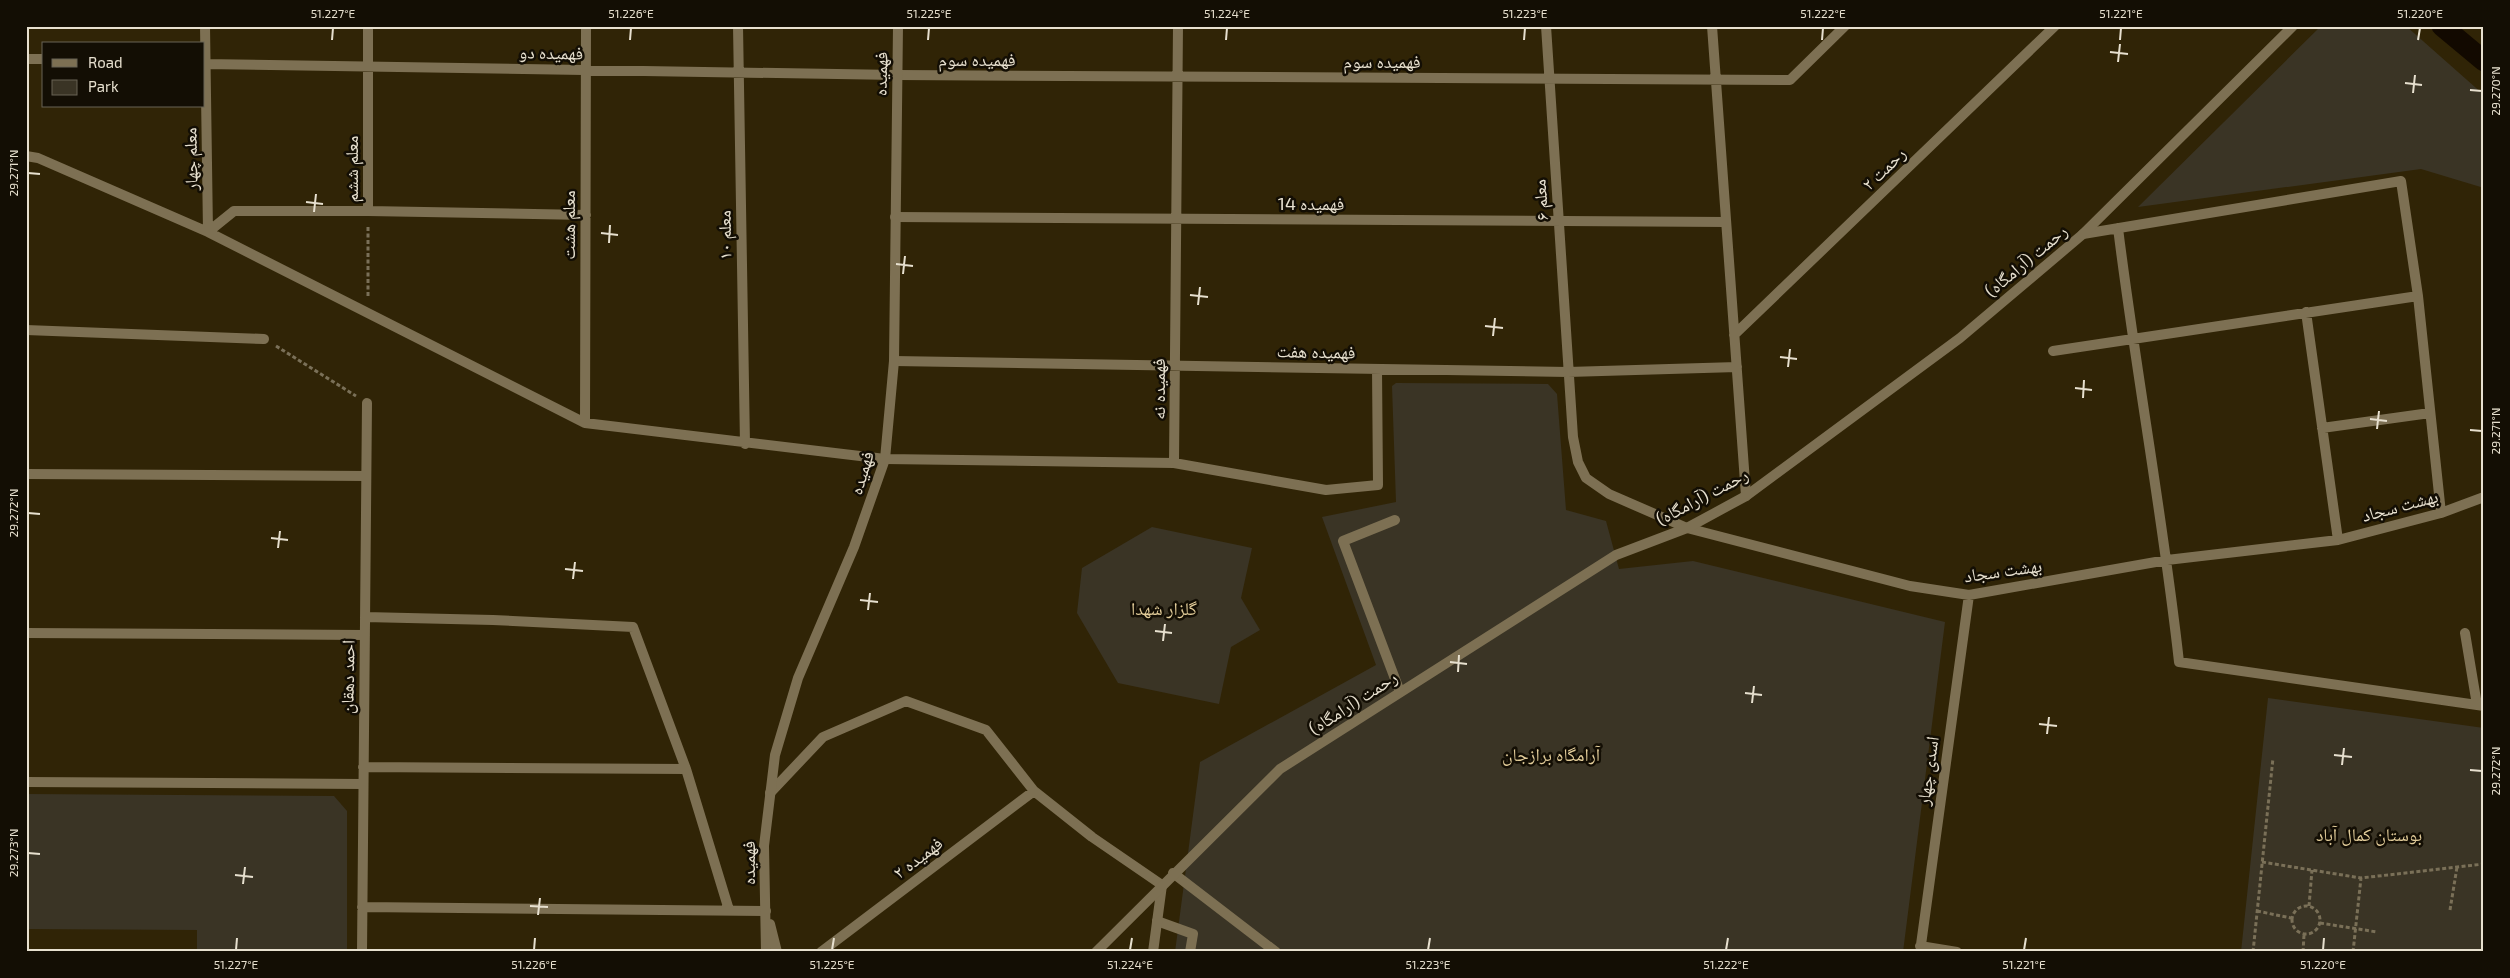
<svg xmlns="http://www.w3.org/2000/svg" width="2510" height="978" font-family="'Exo 2','Noto Naskh Arabic',sans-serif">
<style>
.green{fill:#3a3425}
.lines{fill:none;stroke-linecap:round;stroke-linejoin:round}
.canal{stroke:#120900;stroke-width:21}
.path{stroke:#7a7058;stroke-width:3;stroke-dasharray:4 2.5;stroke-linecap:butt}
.service{stroke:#7d7053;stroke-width:10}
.minor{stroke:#7d7053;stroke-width:10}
.tertiary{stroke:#7d7053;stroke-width:10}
.ticks{fill:none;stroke:#e7e0cf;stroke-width:2}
.labels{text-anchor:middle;stroke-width:5;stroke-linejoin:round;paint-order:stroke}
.street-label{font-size:18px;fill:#e7e0cf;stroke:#130e04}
.park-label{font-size:18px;fill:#e2cc99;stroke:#130e04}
.neatline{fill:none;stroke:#e7e0cf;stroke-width:2}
.ticks-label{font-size:12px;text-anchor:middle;fill:#e7e0cf}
</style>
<rect width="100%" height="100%" fill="#302406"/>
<path class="green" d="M2321,26H2406L2484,95V188L2421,169L2138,207Z
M1396,383L1548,384L1557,394L1566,510L1606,521L1619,569L1693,561L1945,622L1903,952H1175L1200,762L1376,665L1322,517L1396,502L1392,386Z
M1152,527L1252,548L1241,598L1260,630L1231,647L1219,704L1118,683L1077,613L1082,568Z
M2268,698L2484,728V952H2241Z
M26,794L334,796L347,811V952H197V930L26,929Z"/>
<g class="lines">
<path class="canal" d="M2442,26L2484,61"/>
<path class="path" d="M368,296V225
M276,346L356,396
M2262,862L2361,878L2484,864
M2292 920a14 14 0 1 1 28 0a14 14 0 1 1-28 0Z
M2309,906L2312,870
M2450,910L2457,867
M2257,911L2291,918
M2320,923L2377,932
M2253,952L2273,758
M2303,952L2304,935
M2353,952L2361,878"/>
<path class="service" d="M1173,873L1276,952
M1157,921L1193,934L1190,952"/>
<path class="minor" d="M205,26L208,232
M738,26L745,444
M1546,26L1573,437L1578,462L1586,478L1609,494L1687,528L1910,586L1969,595L2167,560L2338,540L2441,513L2484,497
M1712,26L1746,496
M26,59H44
M204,64L897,75L1790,80L1845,26
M26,156L38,158L208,232L585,423L885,459L1174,463L1178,26
M368,211V26
M895,217L1726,222
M2118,228C2136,373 2163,517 2179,662L2484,706
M208,232L234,211H368L586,215
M2083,234L2401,181L2418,296L2441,513
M2306,312L2338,540
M26,330L264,339
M1734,335L2055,26
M2053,351L2418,296
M894,361L1568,372L1737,367
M585,423L586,26
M2322,428L2430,413
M1174,463L1326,490L1378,485L1377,369
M26,474L366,476
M1395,520L1343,541L1400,692
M365,617L493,620L633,627L686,769L729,910
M26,633L365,635
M2465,633L2477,705
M363,767L686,769
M26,782L363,784
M770,793L823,737L906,701L986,730L1034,791L1092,837L1162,885L1153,952
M362,907L766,911
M1920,946L1957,952
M362,952L367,403
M821,952L1034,791
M1920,952L1969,595"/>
<path class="tertiary" d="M770,924L777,952
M766,952L764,846L775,755L798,678L854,547L885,459L894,361L898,26
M1096,952L1280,769L1616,555L1687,528L1746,496L1960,338L2083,234L2293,26"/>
</g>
<path class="ticks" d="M332,40L333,28M630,40L631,28M928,40L929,28M1226,40L1227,28M1524,40L1525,28M1822,40L1823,28M2120,40L2121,28M2418,40L2420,28M2110,52L2128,54M2118,62L2120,44M2405,83L2422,85M2470,90L2482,91M2413,93L2415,75M28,173L40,174M306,202L323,204M314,212L316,194M601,233L618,235M609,243L610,225M896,264L913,266M903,274L905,256M1190,295L1208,297M1198,305L1200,287M1485,326L1503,328M1493,336L1495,318M1780,357L1797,359M1788,367L1790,349M2075,388L2092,390M2083,398L2084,380M2370,419L2387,421M2377,429L2379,411M2470,430L2482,431M28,513L40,514M271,538L288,540M278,548L280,531M565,569L583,571M573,579L575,562M860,600L878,602M868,610L870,593M1155,631L1172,633M1163,641L1165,624M1450,662L1467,664M1458,672L1459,655M1745,693L1762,695M1752,703L1754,686M2039,724L2057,726M2047,734L2049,717M2334,755L2352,757M2342,765L2344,748M2470,770L2482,771M28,853L40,854M235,875L253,877M243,884L245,867M530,906L548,907M538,915L540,898M236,950L237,938M534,950L535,938M832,950L834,938M1130,950L1132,938M1428,950L1430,938M1726,950L1728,938M2024,950L2026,938M2323,950L2324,938"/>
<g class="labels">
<g class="street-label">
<text transform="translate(551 53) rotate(1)" y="6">فهمیده دو</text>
<text x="977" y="66">فهمیده سوم</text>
<text x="1382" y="68">فهمیده سوم</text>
<text transform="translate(881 74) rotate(-89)" y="6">فهمیده</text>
<text transform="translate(191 159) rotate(-91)" y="6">معلم چهار</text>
<text transform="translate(352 169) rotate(-90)" y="6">معلم ششم</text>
<text transform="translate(1884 169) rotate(-44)" y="6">رحمت ۲</text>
<text transform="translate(1541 200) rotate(-94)" y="6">معلم ۶</text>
<text x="1311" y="210">فهمیده 14</text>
<text transform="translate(569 225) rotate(-90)" y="6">معلم هشت</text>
<text transform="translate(725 235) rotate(-91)" y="6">معلم ۱۰</text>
<text transform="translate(2026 261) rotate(-40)" y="6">رحمت (آرامگاه)</text>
<text transform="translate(1316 352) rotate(1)" y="6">فهمیده هفت</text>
<text transform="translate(1159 389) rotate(-90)" y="6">فهمیده نه</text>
<text transform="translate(862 473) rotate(-73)" y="6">فهمیده</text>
<text transform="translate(1702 497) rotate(-28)" y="6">رحمت (آرامگاه)</text>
<text transform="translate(2400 506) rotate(-15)" y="6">بهشت سجاد</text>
<text transform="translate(2003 571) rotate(-8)" y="6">بهشت سجاد</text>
<text transform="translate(348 677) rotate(-89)" y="6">احمد دهقان</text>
<text transform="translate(1353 703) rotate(-33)" y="6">رحمت (آرامگاه)</text>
<text transform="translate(1928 771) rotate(-82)" y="6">اسدی چهار</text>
<text transform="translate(918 858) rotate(-37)" y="6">فهمیده ۲</text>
<text transform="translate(749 863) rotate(-90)" y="6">فهمیده</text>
</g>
<g class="park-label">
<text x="1164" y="615">گلزار شهدا</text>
<text x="1551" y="761">آرامگاه برازجان</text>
<text x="2369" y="841">بوستان کمال آباد</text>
</g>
</g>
<rect width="2510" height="978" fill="none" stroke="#130e04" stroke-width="55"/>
<rect x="42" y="42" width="162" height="65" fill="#130e04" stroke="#686255"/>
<rect x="52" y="59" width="25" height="8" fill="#7d7053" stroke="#686255"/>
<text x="88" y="68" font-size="15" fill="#e7e0cf">Road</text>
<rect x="52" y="80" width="25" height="15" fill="#3a3425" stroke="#686255"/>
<text x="88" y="92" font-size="15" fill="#e7e0cf">Park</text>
<rect x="28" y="28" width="2454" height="922" class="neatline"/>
<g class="ticks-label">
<text x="333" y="18">51.227°E</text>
<text x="631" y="18">51.226°E</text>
<text x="929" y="18">51.225°E</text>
<text x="1227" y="18">51.224°E</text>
<text x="1525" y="18">51.223°E</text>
<text x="1823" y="18">51.222°E</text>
<text x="2121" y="18">51.221°E</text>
<text x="2420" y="18">51.220°E</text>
<text transform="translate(2496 91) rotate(-90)" y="4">29.270°N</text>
<text transform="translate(14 173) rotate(-90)" y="4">29.271°N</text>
<text transform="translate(2496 431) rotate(-90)" y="4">29.271°N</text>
<text transform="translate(14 513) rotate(-90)" y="4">29.272°N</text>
<text transform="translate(2496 771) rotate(-90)" y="4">29.272°N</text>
<text transform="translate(14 853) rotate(-90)" y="4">29.273°N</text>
<text x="236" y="969">51.227°E</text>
<text x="534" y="969">51.226°E</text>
<text x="832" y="969">51.225°E</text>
<text x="1130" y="969">51.224°E</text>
<text x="1428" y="969">51.223°E</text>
<text x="1726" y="969">51.222°E</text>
<text x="2024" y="969">51.221°E</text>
<text x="2323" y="969">51.220°E</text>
</g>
</svg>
